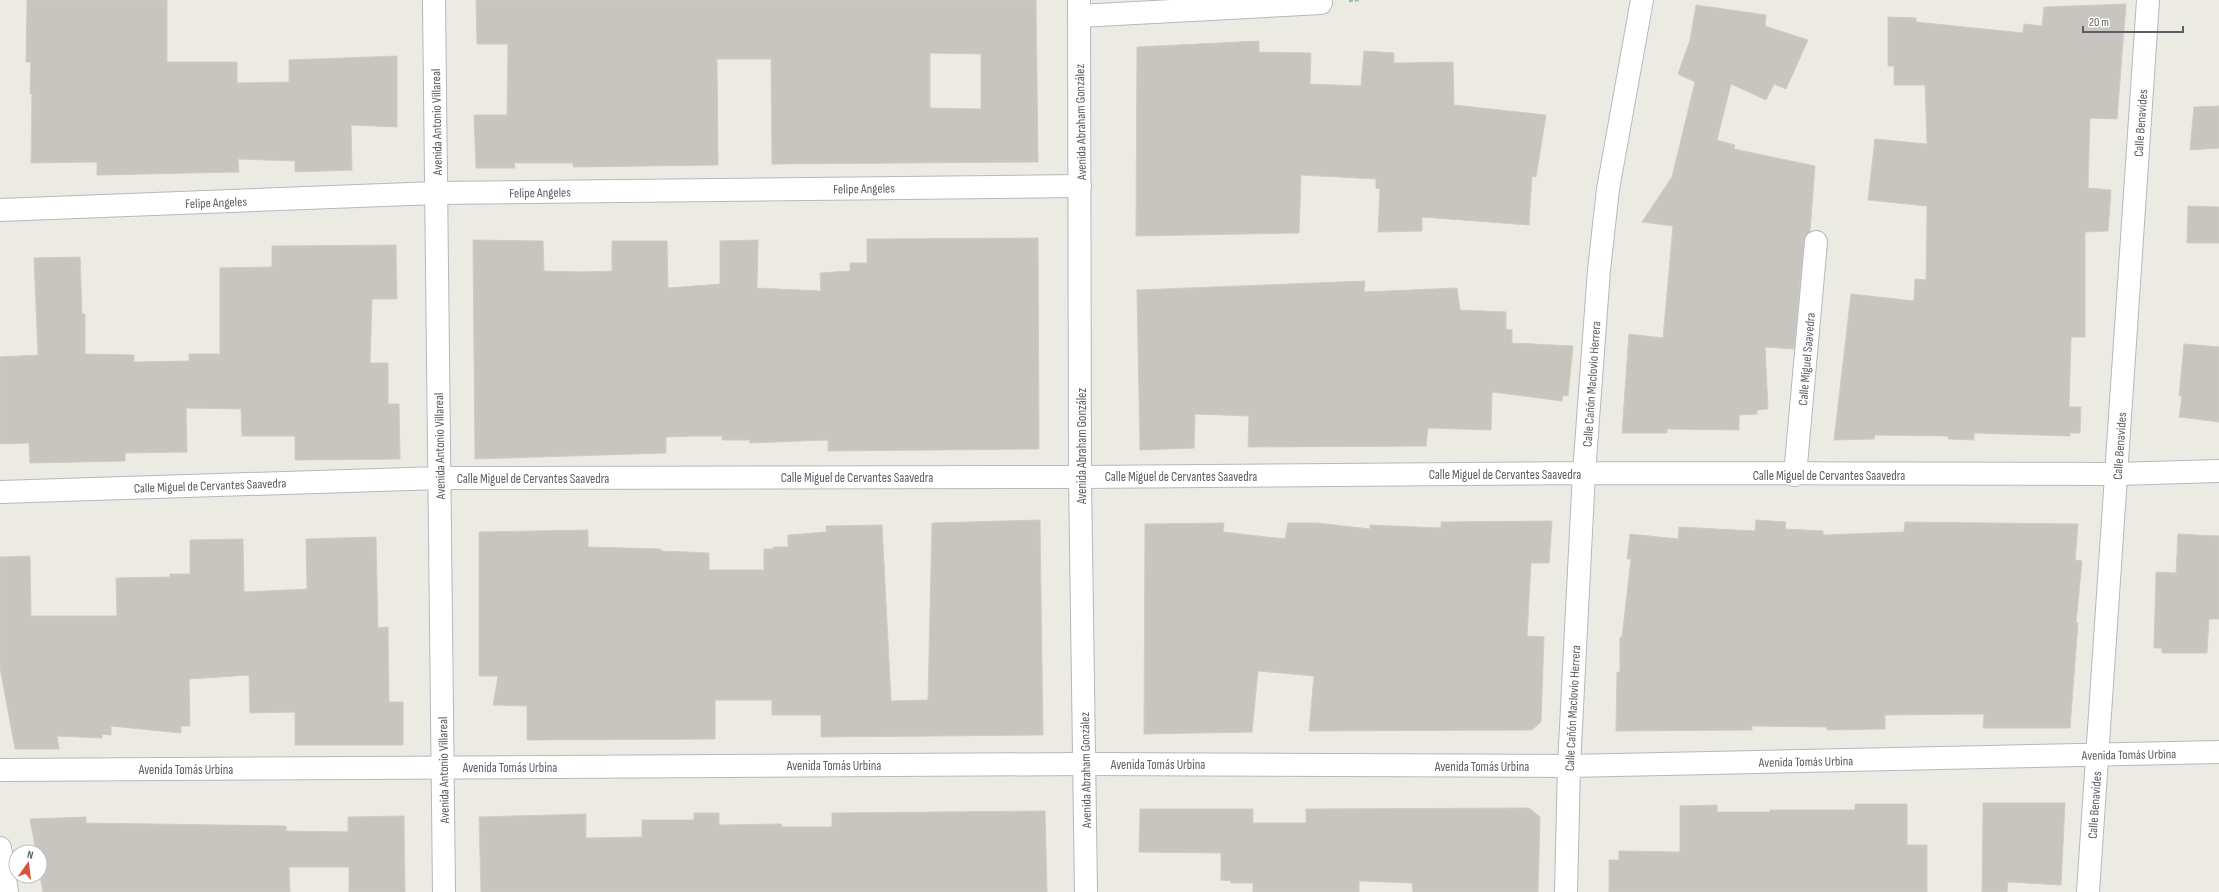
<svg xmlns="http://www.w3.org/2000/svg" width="2219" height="892" font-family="'Sofia Sans Condensed',sans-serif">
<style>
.building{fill:#c8c5c0;stroke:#d0ccc2;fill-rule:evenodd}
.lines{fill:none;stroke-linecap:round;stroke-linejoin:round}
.street-casing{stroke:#b5b8bc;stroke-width:24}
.secondary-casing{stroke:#b4b7bc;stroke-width:24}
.path{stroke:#9abfa7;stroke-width:2.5;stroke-dasharray:4 2;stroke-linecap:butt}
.street{stroke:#fff;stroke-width:22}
.secondary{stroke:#fff;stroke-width:22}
.labels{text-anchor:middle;stroke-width:3;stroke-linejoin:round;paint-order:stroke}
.street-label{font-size:13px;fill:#5b5e62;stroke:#fff}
</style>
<rect width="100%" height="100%" fill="#ecebe3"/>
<path class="building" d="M27,0H167V62H237V83L289,82V60L397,56V127L351,125L352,170L295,172V161L238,159L239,172L97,175V162L31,163L32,94H30L31,62H26Z
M476,0H1036L1038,162L772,164L771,59H717L718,165L573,167V163H514L515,168H476L474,115H507L508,44H477ZM930,53L981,54V109L930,108Z
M2126,4L2117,119L2090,118L2088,188L2111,190L2108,231L2085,232V337H2071L2069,407H2081L2080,433H2070V436L1974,433V440L1948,439V436L1875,435L1874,439L1834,440L1851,294L1914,301L1915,279L1926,280L1927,206L1868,200L1875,139L1927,144L1925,85H1894V66H1888V17L1916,18V22L2023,33L2024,24L2042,26L2044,7Z
M1696,5L1766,15L1765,26L1808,40L1786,89L1774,84L1766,100L1731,84L1717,140L1735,145L1734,149L1815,166L1810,231L1804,241L1794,349L1765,347L1768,409L1757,410V414L1739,415V430L1667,429V433H1622L1629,334L1663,338L1673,226L1642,222L1672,177L1695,82L1678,74L1690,40Z
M1259,41V52L1311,53L1310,84L1361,86L1364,51L1394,53V63L1453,62L1454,105L1546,115L1536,177L1532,176L1529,225L1422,217V231L1378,232L1380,189L1376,188V179L1301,175L1299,233L1136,236L1137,47Z
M2219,106V148L2190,150L2194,107Z
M2188,206L2219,207V243H2187Z
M1038,238L1039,449L828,451V440L750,443V440H722V436H693L666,437V453L475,459L473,240L543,241L544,271L584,272L612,271V241H667L668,288L720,284V241L758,240L757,288L821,291L820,273L850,271V263H867V239Z
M396,245L397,299H372L370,363H388V404H399L400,459L295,460V436H242L241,409L186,408L187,452L125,453V461L30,463L29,443L0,444V357L38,355L34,258L80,257L82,314H85V354L134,355V362L189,361V354H220V268L272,267V246Z
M1365,281L1364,292L1457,288L1460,310L1506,312V329L1512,330V343L1573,346L1568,396L1563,395L1562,401L1492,392L1491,430L1428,428L1426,446L1248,447L1249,416L1195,414L1194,448L1140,450L1137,290Z
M2184,344L2219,347V422L2179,417L2182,396H2179Z
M1040,520L1043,735L821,737V715H772V700H715V739L527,740V706L493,705L498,676H479V532L588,530V547L661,549V551L709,553V570H764V549H773L774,547H788V535L826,532V526L882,525L891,701L928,700L932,523Z
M1756,520L1786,522L1785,529L1823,531V535L1904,532L1905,522L2078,524L2075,560L2082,561L2076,623H2078L2070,728H1983L1984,714L1885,715V729L1827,730V727L1752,726V730L1616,731L1617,672H1620V637H1622L1631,559H1627L1630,534L1678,539L1679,527L1755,531Z
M1552,521L1549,563H1531L1527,636L1544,637L1541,722L1532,730L1309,731L1314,676L1258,671L1252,732L1144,734L1145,524L1224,523L1223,532L1285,539L1288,523H1317L1370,529V525L1441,528V522Z
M2178,534L2219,536V619H2209L2207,653H2162V648H2154L2156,572L2176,573Z
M376,537L378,628L388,627L389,702H403V745H295V712L250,713L249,675L189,679L190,726H181V733L111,726V735L102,734V738L57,736L59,749H15L0,668V557L30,556L31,616H117L116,578L170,577V574H190V540L243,539L244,592L307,589L306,539Z
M1983,803H2065L2061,885L2008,882L2007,892H1982Z
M1855,804H1907V845H1927V892H1609V860H1619V851L1680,852V806L1717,805V812H1770V810H1855Z
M1529,808L1540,817L1538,892H1413L1412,883L1359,881V892H1253V883H1231V881L1221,880V853L1139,852L1140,809H1253V823H1306V809Z
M1045,811L1047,892H481L479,817L586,814V838L642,837V820H694V813H719V825L781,824L782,827H832V813Z
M404,816L405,892H349V867H289L290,892H43L40,876V852H36L30,819L86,817V823L286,826V831L348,832V817Z"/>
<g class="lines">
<defs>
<path id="street" d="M434,0L444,892
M1079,16L1321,3
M0,210L436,193L1080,186
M1795,475L1816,242
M0,492L440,478L1080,477L1584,473L2117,474L2219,471
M0,770L1085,764L1569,766L2219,752
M0,848L7,892
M1566,892L1569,766L1584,473L1599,270L1608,189L1642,0
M2088,892L2148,0"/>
<path id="secondary" d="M1079,0L1080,477L1086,892"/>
</defs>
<use href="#street" class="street-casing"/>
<use href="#secondary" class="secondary-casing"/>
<path class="path" d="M1349,1L1359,0"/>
<use href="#street" class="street"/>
<use href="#secondary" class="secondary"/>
</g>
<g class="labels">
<g class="street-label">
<text transform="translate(436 122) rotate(-91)" y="5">Avenida Antonio Villareal</text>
<text transform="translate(1080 122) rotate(-91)" y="5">Avenida Abraham González</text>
<text transform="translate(2140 123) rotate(-86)" y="5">Calle Benavides</text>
<text transform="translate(864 188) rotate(-1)" y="5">Felipe Angeles</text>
<text transform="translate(540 192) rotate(-1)" y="5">Felipe Angeles</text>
<text transform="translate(216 202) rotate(-2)" y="5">Felipe Angeles</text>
<text transform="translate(1806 359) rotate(-85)" y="5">Calle Miguel Saavedra</text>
<text transform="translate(1591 384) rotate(-86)" y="5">Calle Cañón Maclovio Herrera</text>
<text transform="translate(439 446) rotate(-91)" y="5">Avenida Antonio Villareal</text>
<text transform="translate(1081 446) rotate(-90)" y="5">Avenida Abraham González</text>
<text transform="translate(2119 446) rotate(-86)" y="5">Calle Benavides</text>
<text x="1505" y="479">Calle Miguel de Cervantes Saavedra</text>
<text x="1829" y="480">Calle Miguel de Cervantes Saavedra</text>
<text x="1181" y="481">Calle Miguel de Cervantes Saavedra</text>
<text x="857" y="482">Calle Miguel de Cervantes Saavedra</text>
<text x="533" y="483">Calle Miguel de Cervantes Saavedra</text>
<text transform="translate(210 485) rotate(-2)" y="5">Calle Miguel de Cervantes Saavedra</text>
<text transform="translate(1572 708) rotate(-87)" y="5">Calle Cañón Maclovio Herrera</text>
<text transform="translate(2129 754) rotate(-1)" y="5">Avenida Tomás Urbina</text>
<text transform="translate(1806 761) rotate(-1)" y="5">Avenida Tomás Urbina</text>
<text x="1158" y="769">Avenida Tomás Urbina</text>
<text x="834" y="770">Avenida Tomás Urbina</text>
<text x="1482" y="771">Avenida Tomás Urbina</text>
<text x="510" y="772">Avenida Tomás Urbina</text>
<text x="186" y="774">Avenida Tomás Urbina</text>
<text transform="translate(443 770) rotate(-91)" y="5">Avenida Antonio Villareal</text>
<text transform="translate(1085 770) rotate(-91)" y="5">Avenida Abraham González</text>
<text transform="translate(2094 805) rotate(-86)" y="5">Calle Benavides</text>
</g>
</g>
<g transform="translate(28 864) rotate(14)"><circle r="19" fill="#ffffff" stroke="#bdbfc0"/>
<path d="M0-3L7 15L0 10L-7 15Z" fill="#d7513e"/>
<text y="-6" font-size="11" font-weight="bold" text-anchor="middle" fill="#5b5e62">N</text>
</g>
<path d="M2083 26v6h100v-6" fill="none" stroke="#5b5e62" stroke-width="2"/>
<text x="2089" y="26" font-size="12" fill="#5b5e62" stroke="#ffffff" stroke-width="3" paint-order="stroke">20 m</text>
</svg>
